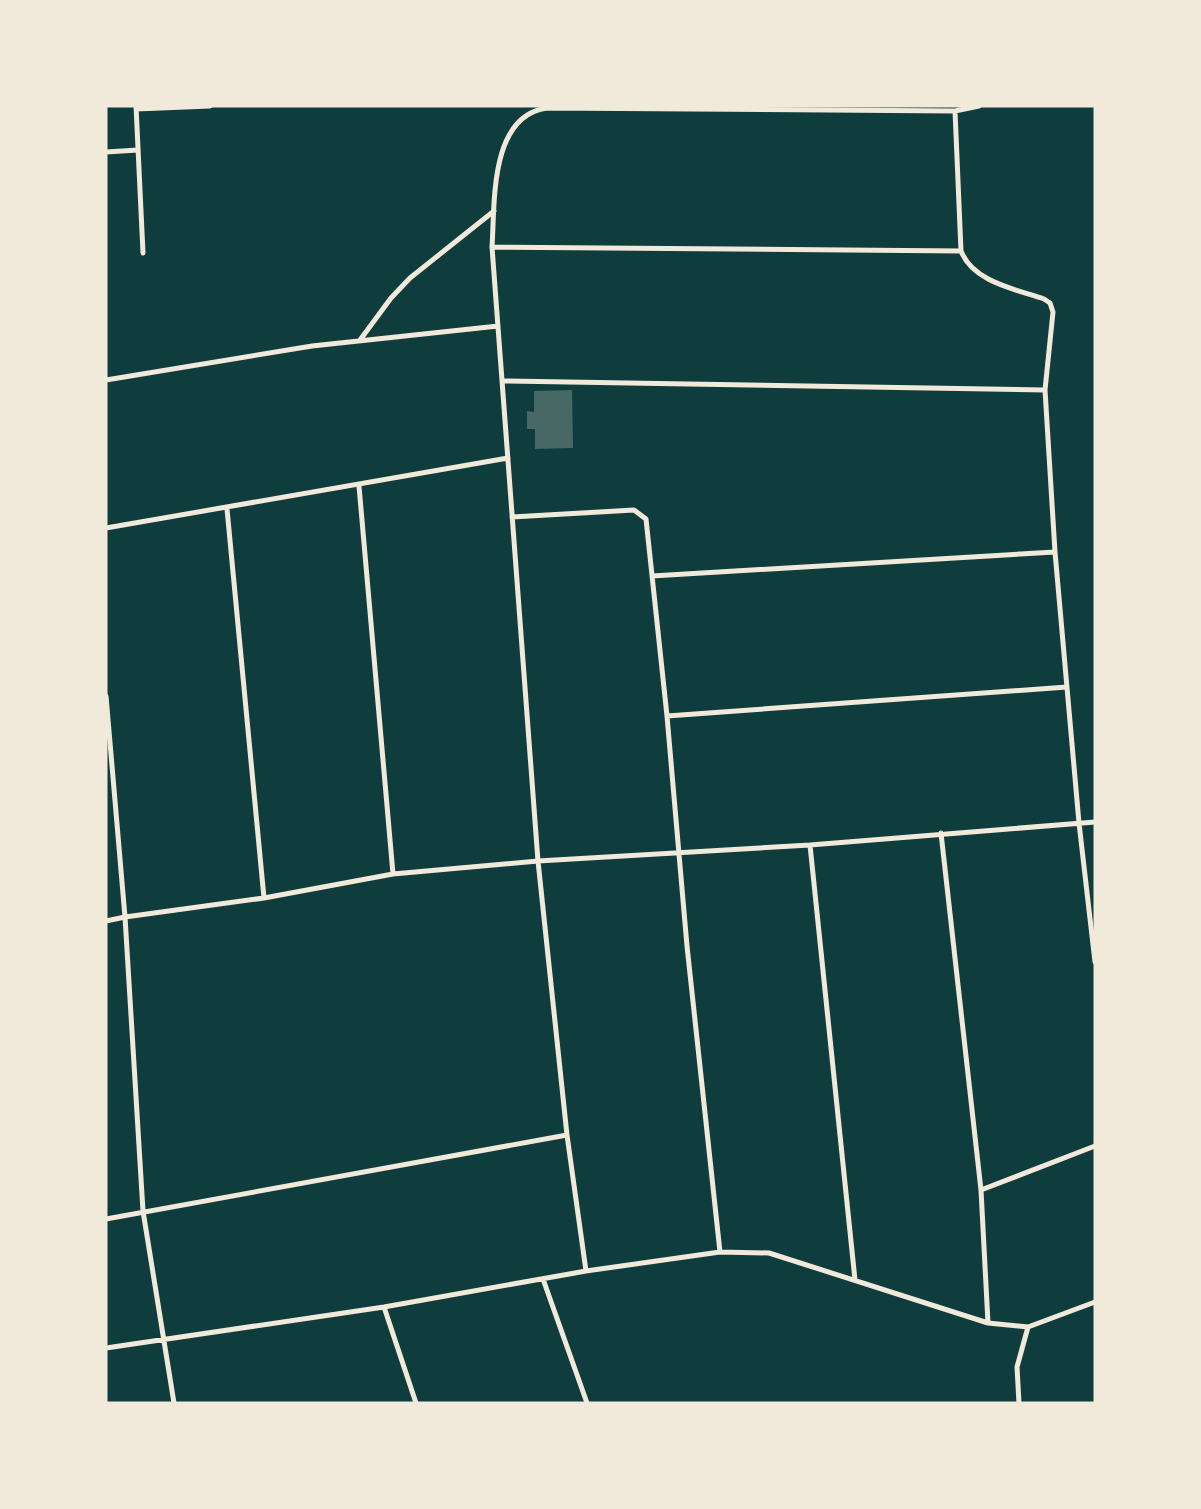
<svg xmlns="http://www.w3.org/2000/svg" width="1201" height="1509" font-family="Rubik,sans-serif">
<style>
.building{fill:#486865}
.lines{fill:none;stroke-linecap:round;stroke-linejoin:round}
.minor{stroke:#f1e9da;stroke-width:5}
</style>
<rect width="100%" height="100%" fill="#0f3d3e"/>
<path class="building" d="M572,390L573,448L535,449V429H527V411L534,412V391Z"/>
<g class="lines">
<path class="minor" d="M136,106L143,253
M136,109L210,106
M955,111L961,251C973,282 1015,289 1044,299L1050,303L1053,312L1045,390L1055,552L1079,823L1095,962
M106,152L138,150
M492,247L961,251
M360,340L391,298L410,278L494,211
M106,380L312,346L498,326
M503,381L1045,390
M359,486L393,874
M227,509L264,898
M512,517L634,510L646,519L667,716L687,946L720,1252
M106,528L508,458
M652,576L1055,552
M106,696L125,917L106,921
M667,716L1067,687
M941,833L981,1190L988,1323
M810,845L855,1280
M981,1190L1095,1146
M106,1219L567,1135
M586,1271L567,1135L538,861L492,247C495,204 489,116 547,108L955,111L979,106
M543,1279L587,1403
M384,1307L416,1403
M106,1348L384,1307L586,1271L720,1252L769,1253L988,1323L1028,1327L1095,1302
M174,1403L143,1211L125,917L264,898L393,874L538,861L810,845L1095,822
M1019,1403L1017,1367L1028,1327"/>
</g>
<rect width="1201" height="1509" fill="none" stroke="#f1e9da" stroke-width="215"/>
</svg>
